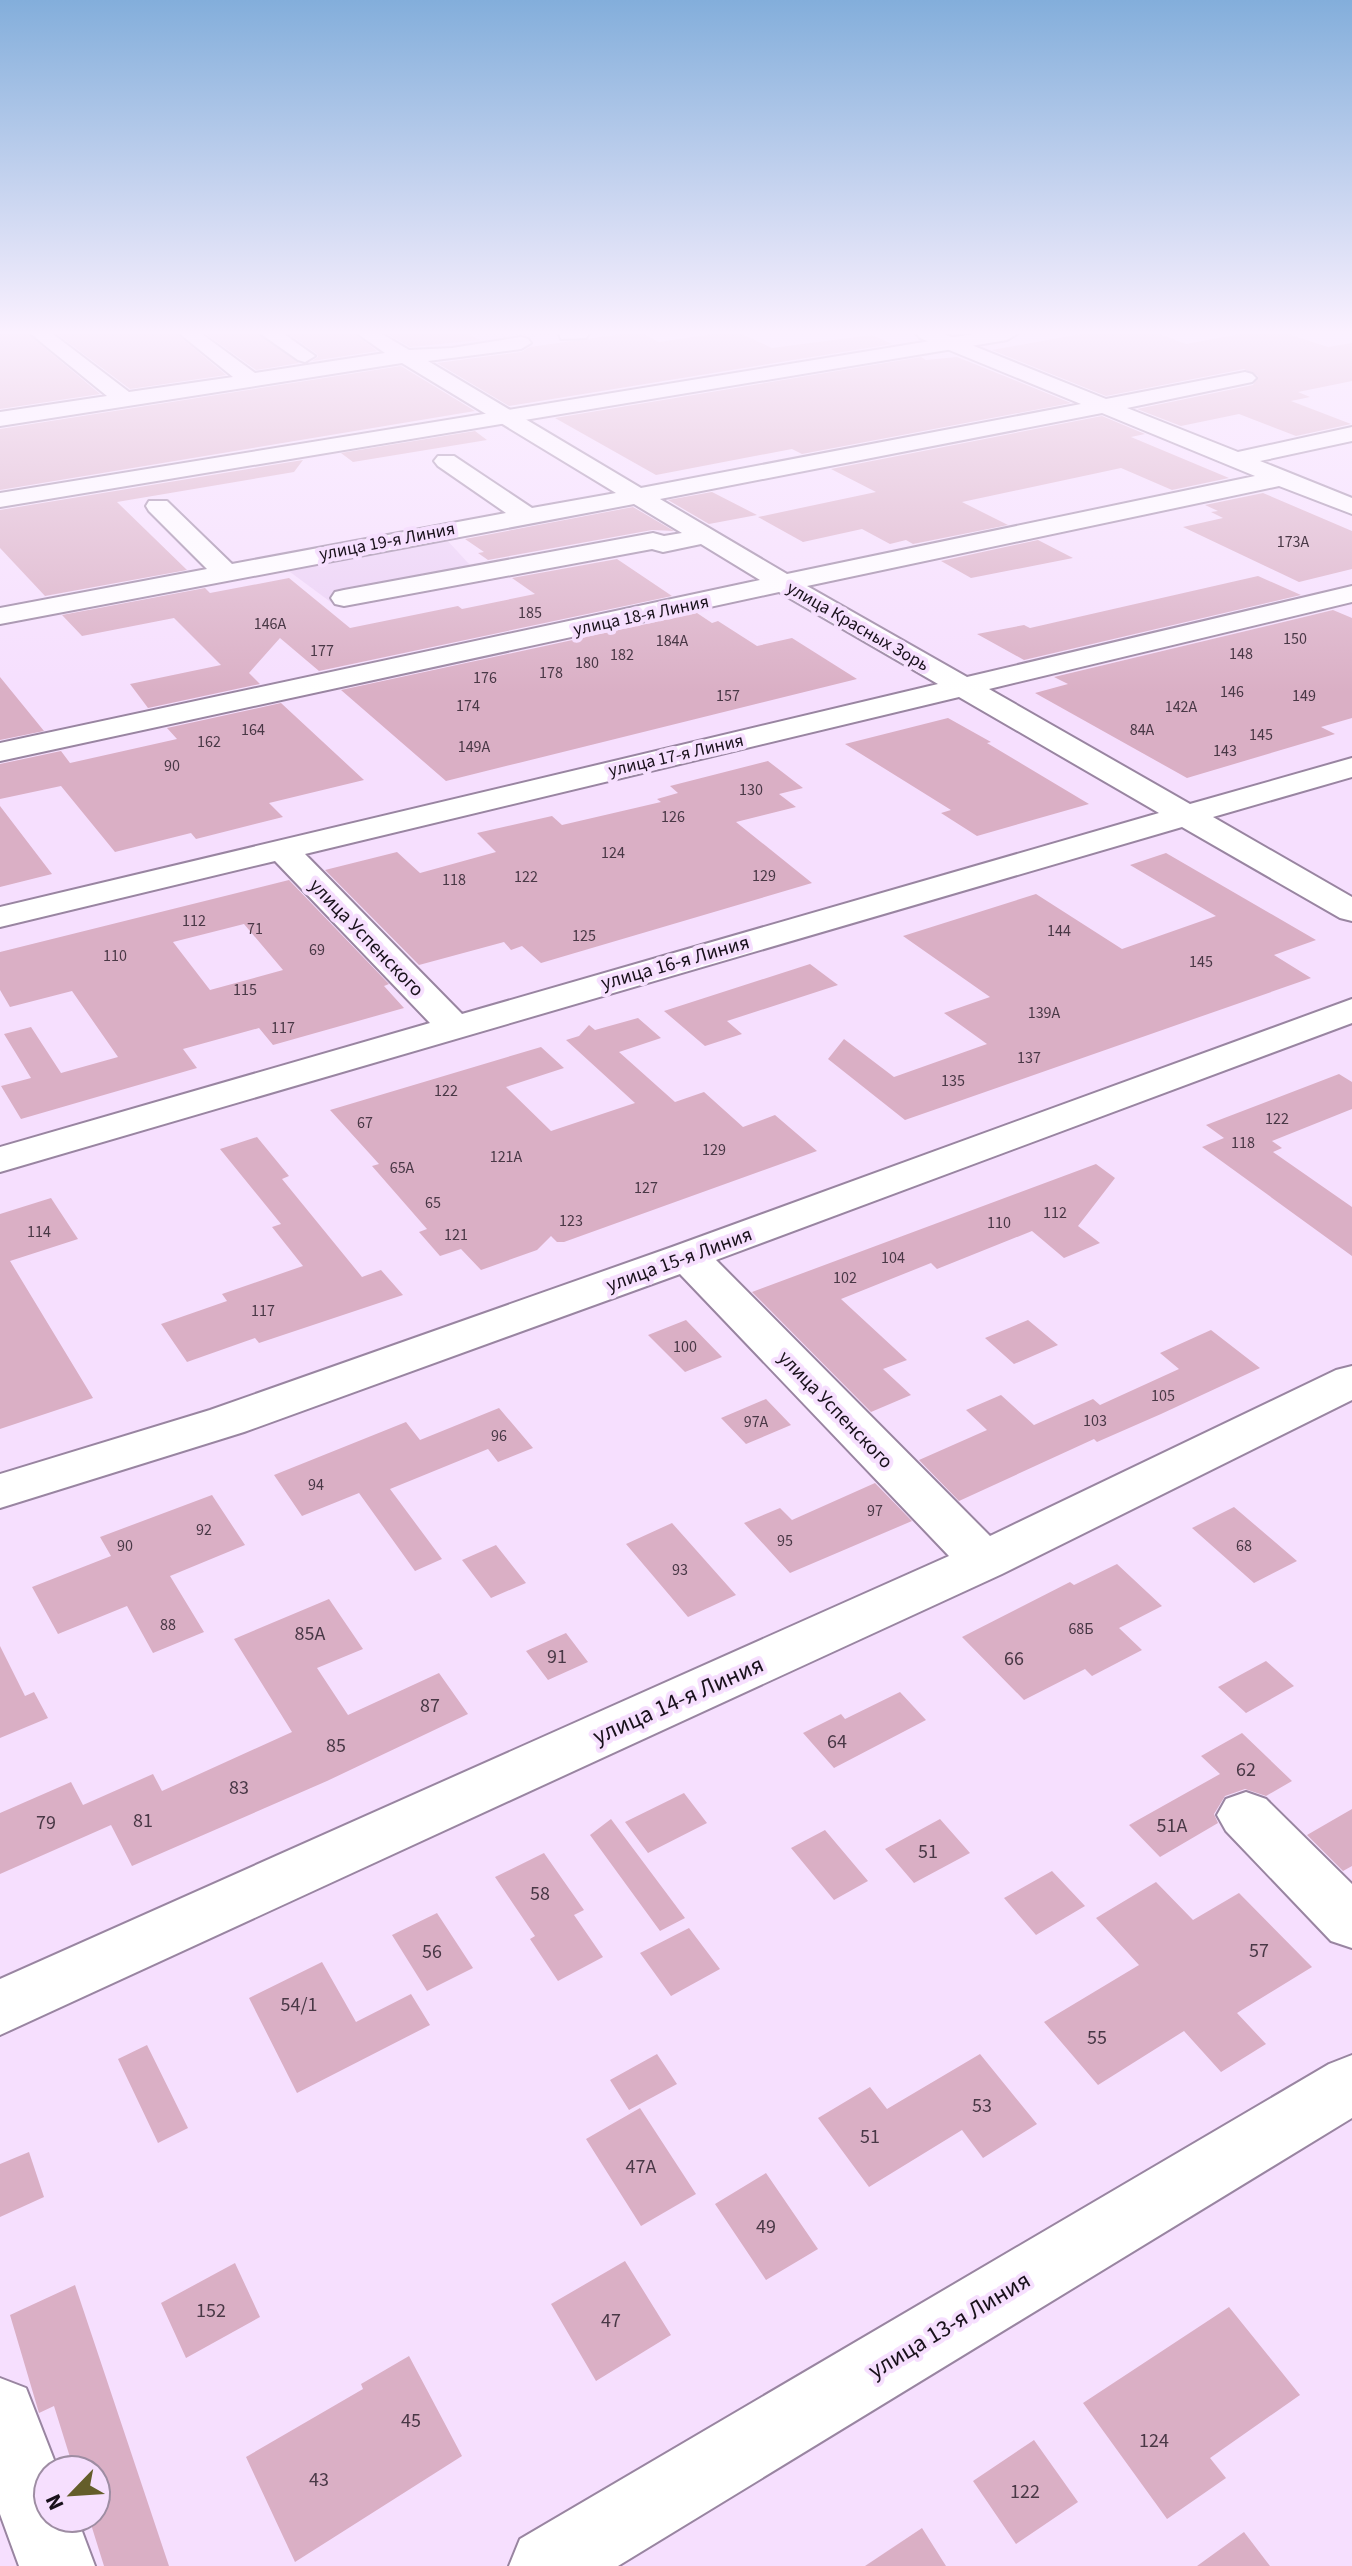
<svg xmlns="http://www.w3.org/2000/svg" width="1352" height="2566" font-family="'Source Sans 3',sans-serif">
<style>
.built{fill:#ebd0f5}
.building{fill:#daafc5;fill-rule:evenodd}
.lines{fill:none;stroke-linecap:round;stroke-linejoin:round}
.minor-casing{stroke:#9985a1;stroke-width:4}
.major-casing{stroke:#9985a1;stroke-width:4}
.minor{fill:#fff;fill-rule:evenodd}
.major{fill:#fff;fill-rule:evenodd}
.labels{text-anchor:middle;stroke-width:8;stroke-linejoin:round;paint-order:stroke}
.number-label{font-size:16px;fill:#493846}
.far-street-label{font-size:18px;fill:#19111b;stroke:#f6dffe}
.street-label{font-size:20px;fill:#19111b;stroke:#f6dffe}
.near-number-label{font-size:20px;fill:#493846}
.near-street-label{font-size:24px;fill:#19111b;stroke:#f6dffe}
</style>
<rect width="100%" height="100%" fill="#f6dffe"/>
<path class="built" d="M405,334H554L435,352Z
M445,538L482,578L336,606L286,569Z"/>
<path class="building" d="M0,334H28L100,394L0,409Z
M57,334H177L226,375L130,389Z
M206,334H258L299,363L256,370Z
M289,334H355L377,351L312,361L318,357L317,354Z
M387,334H468L480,340L410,347Z
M621,334H644L659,342L713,334H742L772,348L872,335L892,344L509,406L437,363L521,352L530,347Z
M1081,334H1160L1186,344L1240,334H1288L1328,347L1352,343V381L1298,392L1310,397L1291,401L1351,424L1296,436L1239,414L1181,426L1137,409L1253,385L1258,376L1244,369L1106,396L992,350Z
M921,357L926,360L957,357L1071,403L802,454L792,449L656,475L555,418Z
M401,366L475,411L0,490V429Z
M1102,416L1145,434L1131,437L1229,478L1172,490L1121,468L962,502L1008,525L913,544L906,540L890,544L862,529L803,542L758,517L876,492L831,469Z
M475,431L487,440L353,462L341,453Z
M303,460L294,472L117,502L187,570L45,596L0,548V510Z
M712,492L757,515L709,524L668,500Z
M1263,493L1352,531V569L1299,582L1183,527L1223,518L1211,512L1218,511L1205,505Z
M633,507L674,531L652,530L488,560L478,553L484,552L465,539Z
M1038,540L1073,558L971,578L941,561Z
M617,559L672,596L319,671L280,638L249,673L260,684L148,708L130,684L221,665L174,618L82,636L62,615L205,588L210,593L289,578L350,628L458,606L462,609L535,594L512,578Z
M1258,576L1301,595L1024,660L977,634L1024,625L1030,628Z
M1333,610L1352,618V718L1321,727L1335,734L1187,778L1035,693L1068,684L1054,677Z
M697,613L712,623L718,621L757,646L792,638L857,679L446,781L341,690Z
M0,677L44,731L0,740Z
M281,703L364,780L269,803L283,817L196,839L191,833L115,852L61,786L0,799V764L61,751L70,763L177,739L167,728Z
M948,718L991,742L987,743L1089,804L977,836L941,813L951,810L845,744Z
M768,761L803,788L779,794L796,807L736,822L812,883L541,963L522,946L511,950L504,942L419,965L325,870L397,852L420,873L496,852L477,833L552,816L562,825L661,802L657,799L678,793L670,786Z
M0,806L52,874L0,887Z
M1166,853L1316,940L1274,955L1311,978L905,1120L828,1059L844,1039L894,1077L987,1044L944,1013L990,997L903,936L1036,894L1122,949L1216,916L1130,865Z
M289,880L389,984L384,986L404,1008L273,1045L259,1028L183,1049L197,1068L21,1119L1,1086L31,1078L4,1034L31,1027L61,1073L118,1057L72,991L10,1007L0,990V952ZM244,924L283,970L210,990L173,942Z
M810,964L838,985L727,1021L742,1034L705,1046L664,1011Z
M638,1018L661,1038L619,1052L675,1102L704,1092L743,1127L775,1115L817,1151L564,1242H557L551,1236L537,1250L481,1270L461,1249L440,1256L419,1232L427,1229L372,1166L379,1164L330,1110L541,1047L564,1068L506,1087L551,1131L635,1103L566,1040L579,1036L589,1025L595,1030Z
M1339,1074L1352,1082V1109L1272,1141L1282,1148L1273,1152L1352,1207V1256L1202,1147L1224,1138L1206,1125Z
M257,1137L289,1176L282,1179L362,1277L381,1270L403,1295L259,1343L255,1338L187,1362L161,1324L227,1301L222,1294L303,1266L272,1227L281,1224L220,1149Z
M1096,1164L1115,1178L1078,1226L1100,1243L1064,1258L1032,1231L937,1269L931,1263L841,1299L907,1360L883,1369L911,1395L871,1412L752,1292Z
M51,1198L78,1239L10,1261L93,1398L0,1429V1214Z
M686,1320L722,1357L685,1372L648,1335Z
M1028,1320L1058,1345L1014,1364L985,1338Z
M1211,1330L1260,1368L1161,1414L1097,1442L1094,1439L959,1501L919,1460L987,1430L966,1410L1001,1395L1034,1425L1093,1399L1100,1405L1179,1369L1160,1353Z
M766,1399L791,1425L746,1444L721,1418Z
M499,1408L533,1448L498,1462L488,1449L390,1489L442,1559L415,1571L359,1493L302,1516L274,1475L406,1422L420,1440Z
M875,1483L912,1521L790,1573L744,1523L780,1508L792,1520Z
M212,1495L245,1545L170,1576L204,1632L153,1653L127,1606L58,1634L32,1587L111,1556L100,1537Z
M1234,1507L1297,1561L1254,1583L1192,1528Z
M672,1523L736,1595L688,1617L626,1544Z
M496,1545L526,1583L491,1598L462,1560Z
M1117,1564L1162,1606L1119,1628L1142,1650L1092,1676L1085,1669L1024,1700L962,1637L1070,1582L1074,1585Z
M329,1599L363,1649L317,1668L348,1715L439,1673L468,1714L327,1781L132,1866L111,1825L0,1874V1813L71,1782L83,1805L153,1774L162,1791L292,1732L234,1639Z
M566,1633L588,1662L548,1680L526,1651Z
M0,1646L25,1696L34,1692L48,1718L0,1738Z
M1266,1661L1294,1686L1246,1713L1218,1687Z
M900,1692L926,1720L834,1768L803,1733L841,1714L845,1719Z
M1242,1733L1292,1781L1266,1796L1245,1789L1225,1796L1214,1814L1218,1823L1160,1857L1129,1825L1220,1774L1201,1756Z
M684,1793L707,1823L648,1853L625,1822Z
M1352,1809V1866L1343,1871L1307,1835Z
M611,1819L685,1918L660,1931L590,1835Z
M940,1819L970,1853L914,1883L885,1849Z
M825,1830L868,1881L834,1900L791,1848Z
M544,1853L584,1910L574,1915L603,1957L558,1981L530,1939L535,1936L495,1877Z
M1052,1871L1085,1906L1036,1935L1004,1898Z
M1156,1882L1193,1920L1239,1893L1312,1967L1237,2013L1266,2044L1221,2072L1184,2031L1098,2085L1044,2022L1139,1965L1096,1918Z
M437,1913L473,1968L427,1991L392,1935Z
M689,1928L720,1969L671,1996L640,1953Z
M322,1962L356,2022L411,1994L430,2025L297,2093L249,1998Z
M147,2045L188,2128L158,2143L118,2059Z
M657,2054L677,2084L629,2110L610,2080Z
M980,2054L1037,2124L983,2158L962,2130L869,2187L818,2118L870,2087L887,2109Z
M640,2108L696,2194L641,2226L586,2139Z
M29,2152L44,2197L0,2217V2164Z
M766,2173L818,2249L766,2280L715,2204Z
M625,2261L671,2335L596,2381L551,2304Z
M235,2263L260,2317L186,2358L161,2303Z
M75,2285L169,2566H104L89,2518H96V2470H74L54,2406L39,2413L10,2315Z
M1229,2307L1300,2395L1210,2458L1226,2478L1167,2519L1083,2403Z
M409,2356L462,2456L295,2562L246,2457L363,2389L361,2384Z
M1034,2440L1078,2502L1016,2544L973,2481Z
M922,2528L946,2566H865Z
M1244,2532L1270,2566H1197Z"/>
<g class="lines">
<defs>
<path id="minor" d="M31,334H53L129,392L233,377L180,334H202L255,373L385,353L358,334H382L409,350L452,348L521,337L528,339L531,343L521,349L428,361L641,488L1081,404L920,338L917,334H944L1106,399L1245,372L1252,374L1256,378L1252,382L1127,408L1238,452L1352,427V441L1260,461L1352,498V514L1279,486L807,586L967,677L1352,586V602L989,689L1190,804L1352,758V777L1213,817L1352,897V921L1340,918L1182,827L0,1172V1147L430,1023L275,861L0,927V907L938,684L779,592L0,761V743L760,580L701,544L663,552L652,549L344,606L335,604L331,598L335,592L344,590L653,533L664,536L682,533L634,504L0,624V608L207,569L149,511L146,506L149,501H167L232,564L506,513L438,466L434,461L438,456H454L532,508L616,493L402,363L0,426V412L107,396ZM1102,413L1255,476L787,574L660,499ZM959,697L1159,813L462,1014L305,854Z
M261,334H284L315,356L305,362L298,360Z
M559,334H589L586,338L561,339Z
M1352,999V1023L716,1260L990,1536L1336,1370L1352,1366V1400L1002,1574L0,2035V1979L949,1556L680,1274L244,1432L0,1508V1474L210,1410L672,1247Z
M1246,1792L1266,1799L1352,1884V1948L1331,1941L1226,1831L1217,1815L1226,1799Z
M1352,2055V2118L618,2566H509L520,2539L1329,2064Z
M0,2378L26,2388L58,2470H48V2518H77L95,2566H19L0,2514Z"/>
<path id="major" d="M973,334H1017L1007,340L0,507V493Z"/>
</defs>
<use href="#minor" class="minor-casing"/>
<use href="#major" class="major-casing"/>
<use href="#minor" class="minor"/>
<use href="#major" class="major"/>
</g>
<linearGradient id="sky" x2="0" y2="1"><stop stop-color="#83aedb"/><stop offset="0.48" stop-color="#fbf1ff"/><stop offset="1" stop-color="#fbf1ff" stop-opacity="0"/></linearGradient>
<rect width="1352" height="693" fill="url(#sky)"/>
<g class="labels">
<g class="number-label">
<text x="1293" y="547">173А</text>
<text x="530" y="618">185</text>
<text x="270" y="629">146А</text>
<text x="1295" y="644">150</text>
<text x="672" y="646">184А</text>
<text x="322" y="656">177</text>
<text x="1241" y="659">148</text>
<text x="622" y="660">182</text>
<text x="587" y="668">180</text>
<text x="551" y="678">178</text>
<text x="485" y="683">176</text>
<text x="1232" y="697">146</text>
<text x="728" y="701">157</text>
<text x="1304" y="701">149</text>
<text x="468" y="711">174</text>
<text x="1181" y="712">142А</text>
<text x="253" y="735">164</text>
<text x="1142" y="735">84А</text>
<text x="1261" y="740">145</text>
<text x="209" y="747">162</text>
<text x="474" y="752">149А</text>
<text x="1225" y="756">143</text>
<text x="172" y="771">90</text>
<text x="751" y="795">130</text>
<text x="673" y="822">126</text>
<text x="613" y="858">124</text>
<text x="764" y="881">129</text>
<text x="526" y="882">122</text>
<text x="454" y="885">118</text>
<text x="194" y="926">112</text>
<text x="255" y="934">71</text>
<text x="1059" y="936">144</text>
<text x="584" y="941">125</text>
<text x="317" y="955">69</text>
<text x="115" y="961">110</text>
<text x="1201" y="967">145</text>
<text x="245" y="995">115</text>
<text x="1044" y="1018">139А</text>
<text x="283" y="1033">117</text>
<text x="1029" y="1063">137</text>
<text x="953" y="1086">135</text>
<text x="446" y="1096">122</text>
<text x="1277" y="1124">122</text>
<text x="365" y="1128">67</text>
<text x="1243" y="1148">118</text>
<text x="714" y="1155">129</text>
<text x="506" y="1162">121А</text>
<text x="402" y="1173">65А</text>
<text x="646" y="1193">127</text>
<text x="433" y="1208">65</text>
<text x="1055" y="1218">112</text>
<text x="571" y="1226">123</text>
<text x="999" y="1228">110</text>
<text x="39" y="1237">114</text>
<text x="456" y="1240">121</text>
<text x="893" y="1263">104</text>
<text x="845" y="1283">102</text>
<text x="263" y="1316">117</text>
<text x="685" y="1352">100</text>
<text x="1163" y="1401">105</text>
<text x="1095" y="1426">103</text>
<text x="756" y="1427">97А</text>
<text x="499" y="1441">96</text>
<text x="316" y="1490">94</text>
<text x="875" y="1516">97</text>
<text x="204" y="1535">92</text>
<text x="785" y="1546">95</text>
<text x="125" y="1551">90</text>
<text x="1244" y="1551">68</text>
<text x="680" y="1575">93</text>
<text x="168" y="1630">88</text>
<text x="1081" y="1634">68Б</text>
</g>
<g class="far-street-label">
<text transform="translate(387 541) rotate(-11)" y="6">улица 19-я Линия</text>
<text transform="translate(641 615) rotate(-12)" y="6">улица 18-я Линия</text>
<text transform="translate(858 626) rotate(30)" y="6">улица Красных Зорь</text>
<text transform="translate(676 755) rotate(-13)" y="6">улица 17-я Линия</text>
</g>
<g class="street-label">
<text transform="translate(367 937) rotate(46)" y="7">улица Успенского</text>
<text transform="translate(675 962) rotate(-16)" y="7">улица 16-я Линия</text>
<text transform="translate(679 1259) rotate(-20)" y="7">улица 15-я Линия</text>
<text transform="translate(836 1409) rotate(46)" y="7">улица Успенского</text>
</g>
<g class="near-number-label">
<text x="310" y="1640">85А</text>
<text x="557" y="1663">91</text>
<text x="1014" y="1665">66</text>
<text x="430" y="1712">87</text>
<text x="837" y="1748">64</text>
<text x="336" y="1752">85</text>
<text x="1246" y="1776">62</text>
<text x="239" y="1794">83</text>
<text x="143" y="1827">81</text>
<text x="46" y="1829">79</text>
<text x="1172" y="1832">51А</text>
<text x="928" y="1858">51</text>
<text x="540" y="1900">58</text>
<text x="1259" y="1957">57</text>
<text x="432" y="1958">56</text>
<text x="299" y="2011">54/1</text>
<text x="1097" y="2044">55</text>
<text x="982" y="2112">53</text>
<text x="870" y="2143">51</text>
<text x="641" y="2173">47А</text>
<text x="766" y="2233">49</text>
<text x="211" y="2317">152</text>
<text x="611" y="2327">47</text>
<text x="411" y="2427">45</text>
<text x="1154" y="2447">124</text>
<text x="319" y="2486">43</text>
<text x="1025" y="2498">122</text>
</g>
<g class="near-street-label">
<text transform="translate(678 1700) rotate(-24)" y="8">улица 14-я Линия</text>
<text transform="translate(949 2325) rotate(-31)" y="8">улица 13-я Линия</text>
</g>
</g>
<g transform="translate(72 2494) rotate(245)"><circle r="38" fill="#f6dffe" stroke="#9e8da3" stroke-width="2"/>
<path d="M0-6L14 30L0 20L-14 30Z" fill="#645d2a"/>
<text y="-12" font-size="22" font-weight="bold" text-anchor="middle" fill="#19111b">N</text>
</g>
</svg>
